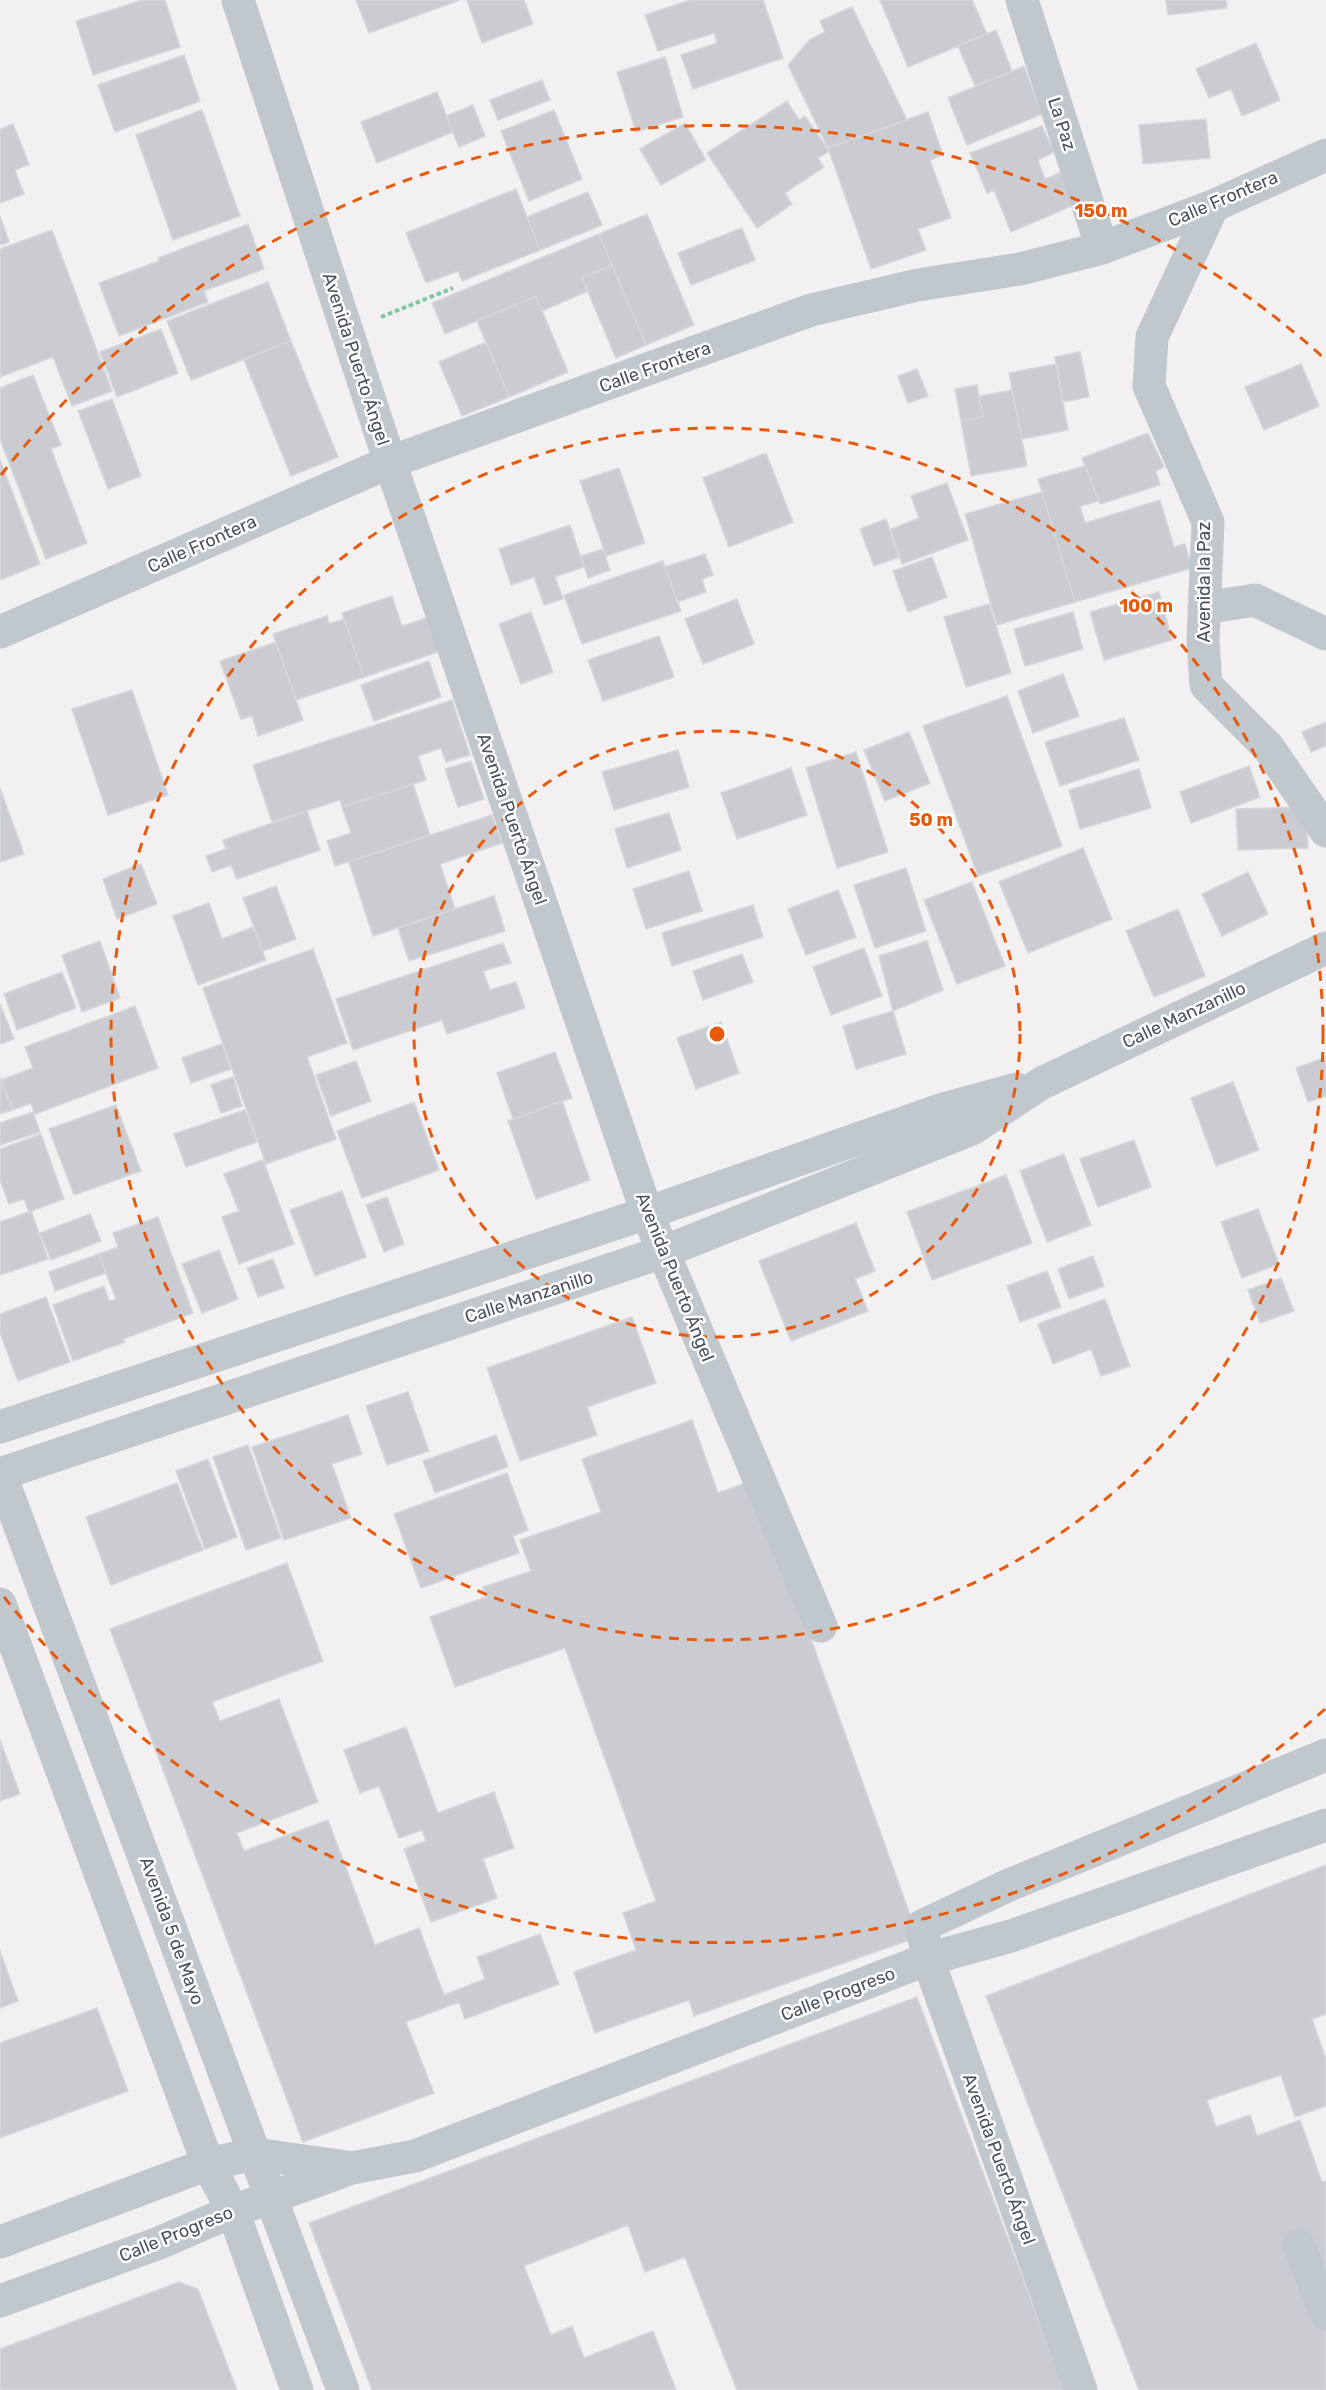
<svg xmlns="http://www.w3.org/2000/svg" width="1326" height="2390" font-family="Rubik,sans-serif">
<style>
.building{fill:#cbccd2;stroke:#d5d7db;stroke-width:1.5}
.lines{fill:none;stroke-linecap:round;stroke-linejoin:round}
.path{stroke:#7fc6a3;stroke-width:4;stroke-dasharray:4.5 3;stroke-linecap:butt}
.minor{stroke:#c0c7cd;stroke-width:33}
.ring{fill:none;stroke:#e8590c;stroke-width:3;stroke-dasharray:10 8}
.labels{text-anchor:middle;stroke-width:5;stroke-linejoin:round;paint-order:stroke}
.street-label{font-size:18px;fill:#4a535c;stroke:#fff}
.centre{fill:#e8590c;stroke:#fff;stroke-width:3}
.ring-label{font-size:18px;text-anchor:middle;font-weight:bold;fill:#e8590c;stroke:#fff;stroke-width:5;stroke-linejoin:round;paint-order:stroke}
</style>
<rect width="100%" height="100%" fill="#f2f0f0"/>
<path class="building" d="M143,0H165L180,47L93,75L76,21Z
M356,0H460L369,33Z
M467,0H524L533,24L482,43Z
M690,0H763L783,58L693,89L681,55L717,43L714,33L658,51L645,15Z
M880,0H972L987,34L908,67Z
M1166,0H1226L1227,8L1168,15Z
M852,7L907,120L828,148L788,65L809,40L825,32L820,21Z
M996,30L1012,71L975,86L958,46Z
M1256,43L1280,100L1242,116L1231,89L1209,98L1196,69Z
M184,55L200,101L115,132L98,85Z
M665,57L683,117L636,132L617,72Z
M1024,66L1042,114L967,145L948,98Z
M542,80L550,100L498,120L490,100Z
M437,92L453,132L377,163L361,122Z
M787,101L799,120L805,116L829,151L818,158L824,167L785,193L792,204L757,228L707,153Z
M473,105L485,136L459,147L446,116Z
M202,110L240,216L173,240L136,135Z
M554,110L582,179L529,201L501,131Z
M928,112L943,155L930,160L951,218L918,229L926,250L871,269L828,148Z
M1206,119L1210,158L1143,164L1139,125Z
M685,123L706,160L661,185L640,149Z
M13,124L29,164L15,170L24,194L0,203V129Z
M1042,126L1054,152L1038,160L1045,179L1064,171L1076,204L1011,232L994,190L987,193L970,153Z
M516,189L540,250L462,281L458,271L426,283L406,233Z
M588,192L602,225L540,250L527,217Z
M647,214L694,325L646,345L599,234Z
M0,216L9,242L0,245Z
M248,224L264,269L204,291L208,302L119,336L99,283L159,261L158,258Z
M742,228L755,260L691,285L678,253Z
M52,230L112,391L72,406L53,357L0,377V249Z
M599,234L612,265L582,278L588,291L542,311L536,296L445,334L432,303Z
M612,265L646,345L616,358L582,278Z
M268,282L291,341L191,380L167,321Z
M536,296L568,372L509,397L477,321Z
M161,329L178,373L117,397L100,352Z
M291,341L338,457L291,476L244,360Z
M486,342L509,397L462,416L439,362Z
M1080,352L1089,397L1063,402L1055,357Z
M1056,364L1068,430L1022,439L1009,373Z
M1301,364L1319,406L1264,430L1245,387Z
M917,369L928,396L908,403L898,376Z
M33,375L61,445L51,449L87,543L46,559L0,439V388Z
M977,385L983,417L961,421L955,389Z
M1012,390L1027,466L971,476L961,421L983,417L979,396Z
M112,399L141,476L108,489L78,411Z
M1148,433L1164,467L1156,471L1160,485L1100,504L1082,458Z
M766,453L793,522L729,547L703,478Z
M0,460L40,564L0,580Z
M1085,466L1099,501L1080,506L1085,523L1160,500L1174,547L1185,544L1192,568L1075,602L1038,479Z
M619,468L645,543L606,556L580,481Z
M947,483L968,540L902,564L889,530L919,518L911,496Z
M1042,492L1075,602L997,625L965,514Z
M886,519L900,557L874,566L860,529Z
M570,525L584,567L555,577L563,599L544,605L534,577L511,585L499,549Z
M603,549L610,570L588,578L581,556Z
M705,554L713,575L702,579L706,592L677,602L665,567Z
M932,557L947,597L908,612L893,571Z
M663,561L681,611L582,644L564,595Z
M1159,592L1172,640L1104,660L1090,612Z
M392,596L402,626L430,617L441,651L364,677L342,613Z
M737,599L754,644L703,664L685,619Z
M989,604L1011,673L966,687L944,617Z
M531,612L553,672L521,684L499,624Z
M1073,612L1083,649L1025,666L1014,629Z
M327,616L329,624L344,619L364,677L296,700L273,634Z
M659,636L674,677L603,701L588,660Z
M276,642L303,720L258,736L252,716L241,719L220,661Z
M429,661L441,697L374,721L361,685Z
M1063,674L1079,716L1033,733L1018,691Z
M132,690L168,795L108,815L72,709Z
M1007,696L1062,846L978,876L923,726Z
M452,700L470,755L446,762L441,748L418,756L426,780L342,807L340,800L272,822L253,765Z
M1124,718L1139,760L1060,786L1045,742Z
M1326,722V746L1311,752L1302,732Z
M909,732L930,783L885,801L864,750Z
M678,750L689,787L614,810L602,772Z
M856,752L888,852L837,868L806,768Z
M471,761L484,799L458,807L445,769Z
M1249,766L1260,797L1191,823L1180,792Z
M791,768L807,815L737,839L721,793Z
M1139,769L1151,808L1080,829L1069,790Z
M413,784L430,835L335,866L327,841L351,833L342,807Z
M0,788L24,854L0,862Z
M1306,807L1308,848L1238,850L1236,809Z
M307,811L320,850L237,879L231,865L212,872L206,856L226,849L223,840Z
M669,813L681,850L627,868L615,829Z
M492,815L502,843L440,864L455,909L373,936L349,862Z
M1083,848L1112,919L1028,953L999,882Z
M141,864L157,904L117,919L103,879Z
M906,868L926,931L875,948L854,885Z
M689,871L702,911L646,929L633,889Z
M1248,872L1268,914L1222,936L1202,894Z
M972,882L1005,966L957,984L924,900Z
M276,886L296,939L263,951L243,898Z
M838,890L856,937L806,955L788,909Z
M494,896L505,931L409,961L398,928Z
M209,903L222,939L253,927L266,960L198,985L173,916Z
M753,905L763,937L672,966L662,933Z
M1178,909L1205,976L1154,997L1126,931Z
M100,941L120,998L82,1012L62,955Z
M927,941L943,990L893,1011L879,956Z
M503,943L511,963L483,971L490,990L516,982L525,1008L447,1034L442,1020L353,1050L336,999Z
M864,948L882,996L831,1015L813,967Z
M313,949L347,1043L307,1057L336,1139L266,1164L203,988Z
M742,954L753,982L703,1000L693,971Z
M62,972L76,1008L17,1030L4,994Z
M0,1004L14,1039L0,1044Z
M135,1006L158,1068L35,1114L31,1103L13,1110L1,1080L33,1068L25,1047Z
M893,1011L906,1054L856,1069L843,1026Z
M721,1022L739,1073L696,1089L677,1038Z
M222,1044L231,1069L191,1083L182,1058Z
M555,1052L572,1098L513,1119L497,1073Z
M1326,1057V1096L1308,1102L1296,1068Z
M356,1061L371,1101L331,1116L316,1075Z
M0,1077L13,1110L0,1114Z
M233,1077L242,1106L221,1113L211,1085Z
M1233,1082L1259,1150L1216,1166L1191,1098Z
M562,1101L590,1180L536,1199L508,1121Z
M414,1102L439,1170L362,1198L337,1131Z
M116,1105L141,1171L74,1195L49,1129Z
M245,1110L257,1142L186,1167L174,1134Z
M33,1112L40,1132L0,1145V1123Z
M41,1134L64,1199L29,1212L24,1199L9,1204L0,1180V1149Z
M1134,1140L1151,1187L1098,1207L1080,1159Z
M1064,1154L1091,1225L1047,1242L1020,1171Z
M263,1160L294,1244L239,1264L222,1217L239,1211L224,1174Z
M1006,1175L1032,1243L932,1280L907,1212Z
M342,1191L366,1257L315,1276L290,1210Z
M387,1197L404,1244L384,1252L366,1205Z
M1258,1209L1279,1264L1242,1278L1221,1222Z
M31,1211L48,1259L0,1275V1222Z
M90,1214L101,1241L51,1260L40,1233Z
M158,1217L193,1313L123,1339L125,1342L73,1361L53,1305L104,1286L109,1301L116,1299L99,1254L118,1247L113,1233Z
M856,1223L875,1271L855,1279L868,1311L791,1341L759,1261Z
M219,1250L238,1299L202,1313L182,1264Z
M99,1254L106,1273L55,1291L49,1272Z
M1093,1256L1104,1286L1069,1299L1058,1269Z
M273,1259L284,1288L258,1297L247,1268Z
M1047,1271L1061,1307L1020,1322L1007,1286Z
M1281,1278L1294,1311L1260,1323L1248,1290Z
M46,1297L70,1362L18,1381L0,1333V1314Z
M1105,1299L1130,1366L1101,1376L1091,1349L1053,1364L1038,1324Z
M632,1317L656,1383L587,1407L597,1435L520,1461L487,1368Z
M408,1392L429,1451L387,1465L366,1406Z
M348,1415L362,1454L332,1464L351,1518L284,1540L252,1447Z
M692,1420L718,1493L754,1480L918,1937L694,2016L689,2000L595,2033L574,1972L636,1950L623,1913L656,1901L565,1648L455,1687L430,1617L486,1597L483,1587L531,1571L520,1540L601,1512L582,1459Z
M496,1435L508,1467L435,1493L423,1461Z
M248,1445L281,1538L246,1550L213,1457Z
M208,1459L237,1537L205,1549L176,1471Z
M507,1473L528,1530L513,1536L519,1553L421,1588L394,1514Z
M177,1483L203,1550L111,1585L86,1517Z
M287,1563L323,1661L212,1702L220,1721L279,1699L318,1802L237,1833L244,1851L328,1820L375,1945L419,1928L444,1995L485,1979L477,1957L540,1934L559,1984L465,2019L459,2002L406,2022L434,2093L303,2142L110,1629Z
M406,1727L438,1813L494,1792L514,1848L483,1859L497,1898L431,1922L404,1849L426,1841L422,1830L399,1838L379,1786L360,1793L344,1750Z
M0,1740L20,1794L0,1801Z
M1326,1865V2014L1312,2019L1326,2059V2106L1295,2117L1281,2075L1207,2100L1216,2127L1250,2115L1257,2136L1300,2120L1322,2182L1326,2181V2390H1139L986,1996Z
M0,1951L18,2001L0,2008Z
M917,1997L1065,2390H737L685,2257L645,2272L628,2225L524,2266L551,2335L572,2326L584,2358L653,2331L676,2390H372L309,2223Z
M97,2008L128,2091L0,2138V2043Z
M179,2282L198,2289L237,2390H0V2349Z"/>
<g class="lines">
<path class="path" d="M381,317L453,288"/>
<path class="minor" d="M238,0L390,462L647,1213L821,1626
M1022,0L1102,248
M1213,206L1152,337L1149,386L1208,522L1203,640L1206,685L1268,747L1326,831
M1204,608L1255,600L1326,634
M0,632L390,462L811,310L918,285L1020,269L1102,248L1213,206L1326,155
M0,1427L647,1213L940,1110L1017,1089
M0,1473L343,2390
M0,1474L663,1252L972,1129L1042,1083L1326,948
M0,1604L208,2164L233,2211L297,2390
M0,2242L208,2164L255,2154L347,2167
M1299,2246L1326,2314
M0,2301L159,2243L233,2211L352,2168L415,2156L928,1959L1011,1936L1326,1825
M1081,2390L928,1959L922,1926L1009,1885L1326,1755"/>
</g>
<g class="ring">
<circle cx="717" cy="1034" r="303"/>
<circle cx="717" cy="1034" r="606"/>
<path d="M1325 1709A908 908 0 0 1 1 1593M1 475A908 908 0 0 1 1325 359"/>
</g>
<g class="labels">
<g class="street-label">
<text transform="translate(1062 124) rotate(72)" y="6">La Paz</text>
<text transform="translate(1223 199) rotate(-23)" y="6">Calle Frontera</text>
<text transform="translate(356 359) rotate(72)" y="6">Avenida Puerto Ángel</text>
<text transform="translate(655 367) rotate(-20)" y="6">Calle Frontera</text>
<text transform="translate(202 544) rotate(-24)" y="6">Calle Frontera</text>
<text transform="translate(1204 582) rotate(-90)" y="6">Avenida la Paz</text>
<text transform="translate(512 819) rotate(71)" y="6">Avenida Puerto Ángel</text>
<text transform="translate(1184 1015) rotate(-25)" y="6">Calle Manzanillo</text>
<text transform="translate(675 1277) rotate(68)" y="6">Avenida Puerto Ángel</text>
<text transform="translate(529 1297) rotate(-18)" y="6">Calle Manzanillo</text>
<text transform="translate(172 1931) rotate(70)" y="6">Avenida 5 de Mayo</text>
<text transform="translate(838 1994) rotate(-21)" y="6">Calle Progreso</text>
<text transform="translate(999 2159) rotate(70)" y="6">Avenida Puerto Ángel</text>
<text transform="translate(176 2234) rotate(-22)" y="6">Calle Progreso</text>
</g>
</g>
<circle cx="717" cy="1034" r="9" class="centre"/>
<g class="ring-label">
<text x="1101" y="217">150 m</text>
<text x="1146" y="612">100 m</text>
<text x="931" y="826">50 m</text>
</g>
</svg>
